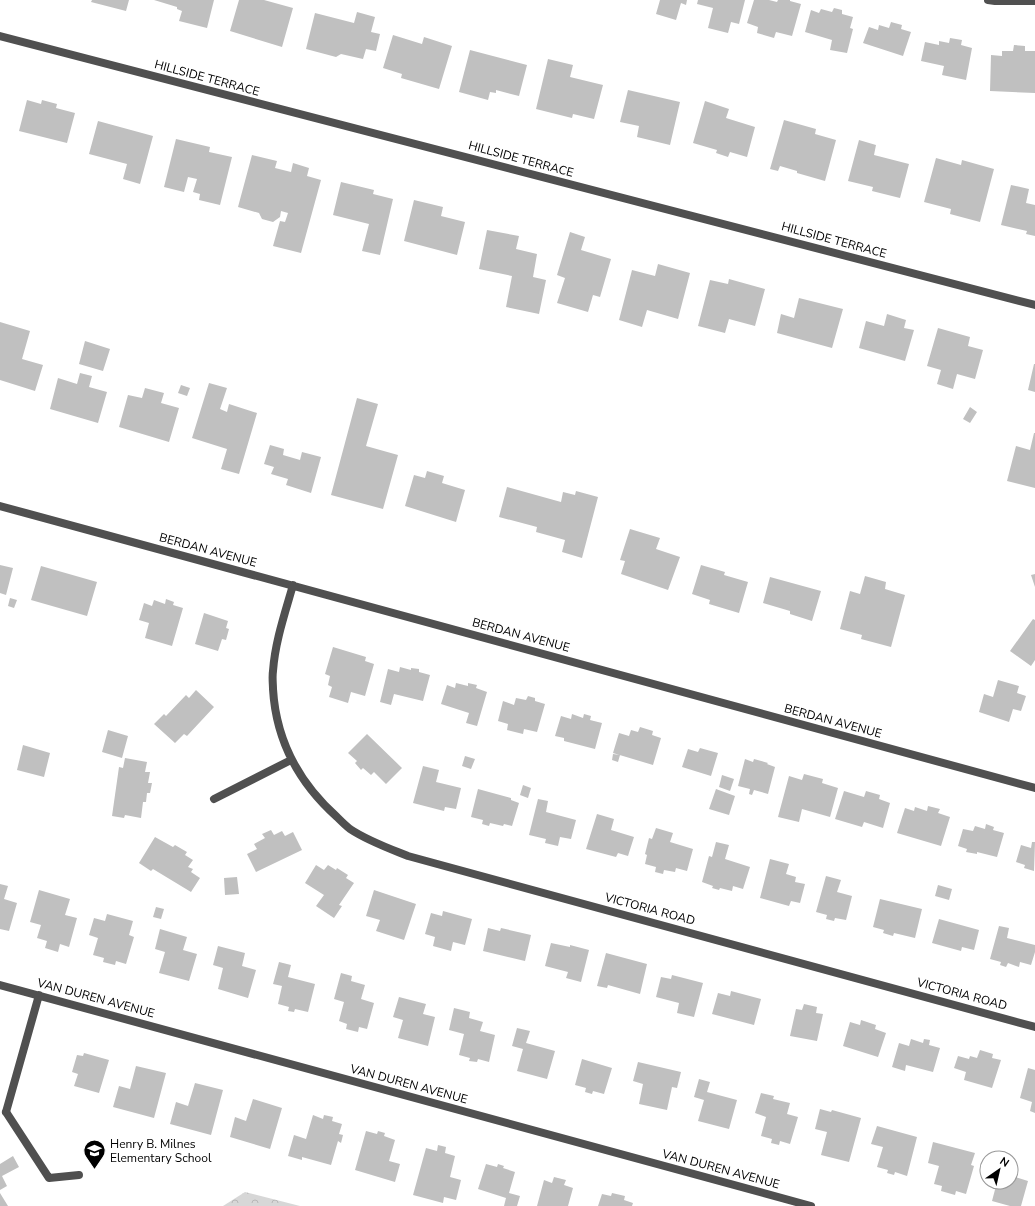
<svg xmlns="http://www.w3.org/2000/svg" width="1035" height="1206" font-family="'Nunito Sans',sans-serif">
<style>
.park{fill:url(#park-crowns)}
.building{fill:#c0c0c0}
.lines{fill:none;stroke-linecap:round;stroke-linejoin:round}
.service{stroke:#505050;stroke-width:8}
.minor{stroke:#505050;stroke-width:8}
.labels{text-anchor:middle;stroke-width:4;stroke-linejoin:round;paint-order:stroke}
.street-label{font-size:12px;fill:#000;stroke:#fff}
.poi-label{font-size:12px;fill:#000;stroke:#fff;text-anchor:start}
</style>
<defs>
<pattern id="park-crowns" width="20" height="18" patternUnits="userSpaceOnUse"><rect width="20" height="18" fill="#d7d7d7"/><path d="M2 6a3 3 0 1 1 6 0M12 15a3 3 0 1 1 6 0" fill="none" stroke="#b7b7b7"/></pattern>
</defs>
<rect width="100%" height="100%" fill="#fff"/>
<path class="park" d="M245,1192L300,1206H223Z"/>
<path class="building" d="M92,0H129L126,11L91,2Z
M154,0H214L207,28L179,21L182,11L177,9V7Z
M239,0H264L293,8L282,47L230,31Z
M660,0H687L686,5L681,3L676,20L656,14Z
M698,0H745L739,24L731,22L728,33L708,28L713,8L697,4Z
M754,0H769L777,2L778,0H790V1L801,4L792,36L776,32L774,38L757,33L758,27L747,23Z
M834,8L842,10V14L853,17L850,28L853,29L847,53L830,50L832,40L805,32L811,10L819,13L821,9L832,12Z
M357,12L375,17L371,32L380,34L376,51L366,49L363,59L341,54L336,57L306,49L315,13L354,23Z
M891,22L902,25L901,29L911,32L903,56L863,43L869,27L878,30L879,25L889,28Z
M393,35L422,44L424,37L452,46L439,89L401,78L402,74L383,68Z
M950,38L962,40L961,45L972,48L966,80L942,75L944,66L921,61L925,42L939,45V41L949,43Z
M1014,45L1025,46V51H1035V93L990,91L991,55L1002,56V51H1013Z
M470,50L527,65L519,96L496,90V93L490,92L488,100L459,92Z
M548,59L573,65L570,77L603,85L594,119L573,114L572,118L536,109Z
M628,90L680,102L670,145L637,137L639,126L620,122Z
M27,100L41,104L42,100L57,104L56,108L75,113L67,143L19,131Z
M705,101L729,109L726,118L755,127L747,157L730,152L728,157L716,153L717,150L693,143Z
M784,120L816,129L815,134L836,140L825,181L797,173V171L780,166L778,171L770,169Z
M98,121L153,136L140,184L123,179L127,164L89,154Z
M176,139L210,147L209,152L232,157L220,205L199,200L200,194L193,192L197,179L188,177L184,192L164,187Z
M859,140L876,145L874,155L909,164L900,198L872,191L873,187L848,181Z
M252,155L277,161L275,168L291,172L293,163L309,168L307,176L321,180L301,253L273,246L280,221L285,222L288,213L281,211L280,217L273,222L262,219L259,213L238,207Z
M936,158L961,165L962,160L994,169L980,222L950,214L951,209L924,202Z
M341,182L374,190L373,194L393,199L380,255L362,251L369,224L333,215Z
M1011,185L1029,189L1026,203L1035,205V236L1026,234L1027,231L1001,225Z
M414,200L443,207L441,216L465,222L457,255L404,241Z
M487,230L519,236L516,249L537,254L533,277L546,280L539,314L506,307L512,276L479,269Z
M570,232L585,237L581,250L611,259L600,297L593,295L588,312L557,303L565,278L557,275Z
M658,264L690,273L678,319L647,310L642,327L619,320L632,270L655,276Z
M729,279L765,289L755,326L729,319L725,333L698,326L710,280L728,284Z
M799,298L843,309L832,348L777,333L781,314L794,318Z
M887,314L906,320L904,328L914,330L905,361L859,348L866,321L884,326Z
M0,322L30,331L22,359L43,365L35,391L0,380Z
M938,328L970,337L968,346L983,350L975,379L957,374L953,389L937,384L941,370L927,366Z
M85,341L110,349L103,371L79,364Z
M1034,364H1035V392L1028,390Z
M80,373L92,376L89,387L107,392L98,423L50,409L58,378L77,384Z
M209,383L227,388L220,409L227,412L229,404L257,413L239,474L221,469L227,449L192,438Z
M181,385L190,388L187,396L178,393Z
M145,388L164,393L161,403L179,408L169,442L119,427L128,395L142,398Z
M357,398L378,404L366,446L398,455L383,509L331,495Z
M970,407L977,412L970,423L963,419Z
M1034,433H1035V488L1007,481L1016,446L1030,450Z
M270,445L284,449L283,455L300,460L302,452L321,457L311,493L286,485L288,479L271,474L274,467L264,464Z
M427,471L444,476L442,483L465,490L456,522L405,506L414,475L425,478Z
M507,487L561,502L563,492L575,495L576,491L598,497L582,558L562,552L565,540L536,532L537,527L499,517Z
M630,529L660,538L656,549L680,557L668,590L621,574L625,561L620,560Z
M0,565L13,568L6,595L0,593Z
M701,565L725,572L724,575L748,582L739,613L709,604L710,600L692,594Z
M41,566L97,582L87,616L31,600Z
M1035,574V587L1031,575Z
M865,576L886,582L885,589L905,595L891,647L861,639L862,635L840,629L850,591L860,594Z
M770,577L821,591L812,621L790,614V611L763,603Z
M10,598L17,600L14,608L8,606Z
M166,599L174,602L173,605L183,608L172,646L145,638L149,623L139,620L144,603L152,606L154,600L165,604Z
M204,613L228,621L226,628L229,629L226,640L222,639L218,651L195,644Z
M1033,619L1035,620V660L1031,666L1010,651Z
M333,647L366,657L365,661L374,664L365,696L351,692L348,703L329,697L332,687L328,685L330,676L325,674Z
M400,667L411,670V668L419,669V672L430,675L423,701L394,694L391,705L380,702L388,669L399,672Z
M998,680L1019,686L1017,693L1026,696L1021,711L1013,709L1009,722L979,712L984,694L993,697Z
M456,683L468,686V683L477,685L476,688L487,692L477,726L466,723L469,713L441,704L447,685L455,688Z
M196,690L214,707L187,736L184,734L175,743L154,724L164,714L166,716L186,695L189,698Z
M528,696L535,698V701L545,704L537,732L524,729L523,734L507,730L508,724L498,721L503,701L514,705L516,698L526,700Z
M572,714L583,718L584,714L591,716L590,720L602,723L595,749L564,741V738L555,736L561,716L571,719Z
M640,727L653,731L652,735L661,738L653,765L613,753L619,733L629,736L631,730L638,732Z
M108,730L128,736L122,758L102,752Z
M367,734L402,768L386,784L374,772L371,775L363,768L361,770L355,763L357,761L348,753Z
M23,745L50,753L44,777L17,770Z
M700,748L718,753L711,776L682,767L688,749L698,752Z
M613,754L620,755L618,762L612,760Z
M465,756L475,759L471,769L462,766Z
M125,758L147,762L145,772H150L148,783H152L150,793H147L146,802H143L141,818L125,815L124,818L112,816L119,767L123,768Z
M745,759L753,762L754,759L768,763L767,764L775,767L768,794L754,790L752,795L749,794L750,789L738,786Z
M423,766L439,770L436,782L461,788L456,809L445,807L444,811L413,803Z
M804,774L823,779L822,783L838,788L830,817L802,809L799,822L778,817L789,776L802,780Z
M722,775L734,779L730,791L719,787Z
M523,785L531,788L528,798L520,795Z
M478,789L511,798V800L519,803L512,826L504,824L503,826L490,823L489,826L482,824L483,820L471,817Z
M716,789L735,796L729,815L709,809Z
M844,791L864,797L866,791L880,795L879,799L890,803L883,828L864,822L862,827L835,819Z
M538,799L548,801L546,812L576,820L571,839L560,837L558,846L545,843L546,839L529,835Z
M928,806L940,809L938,813L950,817L941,846L897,833L905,808L914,811L915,807L927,811Z
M597,814L614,819L611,830L634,837L628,856L618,853L616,857L586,849Z
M986,824L994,827L993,830L1004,833L997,857L977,852V854L966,852L967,849L958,846L963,829L973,831L975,826L985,829Z
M656,828L673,833L670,842L693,849L687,871L676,868L675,872L664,870L663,874L655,872L656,867L645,864L647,855L645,854L649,838L652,839Z
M271,830L274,835L282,831L285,836L293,832L302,850L256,872L247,854L257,849L254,844L265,838L262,834Z
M155,837L173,847L175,845L187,852L185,855L193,860L188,867L193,869L191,872L200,878L191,892L153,869L151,871L139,863Z
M716,842L729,845L725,859L750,867L743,889L733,886L732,891L720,888L719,890L712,888L713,886L702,882L709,856L712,857Z
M1032,842H1035L1034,871L1024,868L1025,865L1016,862L1021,845L1031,848Z
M770,859L789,864L786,874L796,877L795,882L805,884L800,903L791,901L789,906L760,898Z
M316,865L324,870L328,865L336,870L337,868L348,875L346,878L354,883L339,905L342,906L334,918L316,906L324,895L305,883Z
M826,876L841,880L837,892L852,896L846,920L835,918L834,921L826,919L827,915L816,912Z
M237,877L239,894L225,895L224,878Z
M0,884L8,886L4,899L17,903L9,931L0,929Z
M938,885L952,889L949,900L935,896Z
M39,890L70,899L65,915L77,918L69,947L60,944L58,952L45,948L47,941L37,938L41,925L30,922Z
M374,890L416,904L404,940L376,931L380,920L366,916Z
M880,899L922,909L915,938L894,933L893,936L883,933L884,930L873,927Z
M156,907L164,909L161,919L153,917Z
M443,911L472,919L465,945L453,942L451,951L433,946L435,937L425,934L431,913L442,916Z
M107,914L133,921L129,935L134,937L126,964L116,961L115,965L103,962L104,958L93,955L98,938L89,935L94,918L105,921Z
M939,919L979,930L974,950L962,947L961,951L932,943Z
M999,926L1009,928L1007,938L1035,945V952L1031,965L1020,962L1019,967L1008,963L1006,967L1000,965L1001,962L990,959Z
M488,928L500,931L501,928L531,935L525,961L483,951Z
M160,929L187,937L183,950L197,954L189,981L159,973L165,952L155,949Z
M551,943L570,947V945L589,950L581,982L566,978L568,972L545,966Z
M218,946L245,953L242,966L256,970L248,998L218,989L223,968L213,965Z
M606,953L647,964L640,994L608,985L607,988L597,986Z
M279,962L291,965L288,977L315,984L308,1012L295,1009L294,1012L288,1011L289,1007L278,1004L282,986L273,984Z
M341,973L352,976L351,981L365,985L361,999L374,1003L367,1029L359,1027L358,1032L346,1029L347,1024L339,1021L344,1002L334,999Z
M672,975L703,983L694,1017L677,1013L679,1003L656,997L661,977L671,979Z
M731,991L761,999L754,1025L712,1014L718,993L730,996Z
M399,997L426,1004L423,1014L435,1017L428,1046L398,1038L403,1020L393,1017Z
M804,1004L817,1007L816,1013L823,1014L817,1041L790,1036L796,1009L802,1010Z
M454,1008L470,1012L469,1018L483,1022L480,1031L495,1035L489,1062L478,1059L477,1062L469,1061L470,1058L459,1055L464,1034L449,1030Z
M861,1020L876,1025L875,1029L886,1033L878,1057L843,1046L850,1022L860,1025Z
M517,1028L530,1031L526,1043L555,1051L547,1079L517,1071L523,1049L512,1046Z
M911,1039L923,1043L924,1039L930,1040L929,1045L940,1048L933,1072L906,1065L905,1071L892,1067L899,1043L909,1046Z
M980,1050L993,1054L992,1058L1001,1060L992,1088L964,1080L966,1072L954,1068L958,1056L969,1059L970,1056L977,1058Z
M84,1053L109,1060L99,1093L74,1086L78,1074L72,1072L77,1055L83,1056Z
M582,1059L612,1068L604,1094L593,1091L592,1094L585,1092L586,1088L575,1085Z
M638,1062L681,1072L677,1088L672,1087L667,1110L639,1104L643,1084L633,1081Z
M136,1066L166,1073L154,1118L113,1107L119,1086L130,1089Z
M1028,1068L1035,1070V1113L1030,1111L1032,1102L1020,1098Z
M699,1079L710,1082L707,1092L737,1100L729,1129L698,1121L704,1100L694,1097Z
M195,1083L223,1090L211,1135L170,1124L176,1102L188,1106Z
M761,1093L774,1096L773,1099L790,1103L787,1114L798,1117L790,1144L780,1141L779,1145L771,1143L772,1139L761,1136L766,1117L755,1113Z
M253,1099L282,1108L270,1149L230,1137L235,1117L246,1121Z
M820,1109L831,1112L832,1110L861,1118L849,1162L821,1155L827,1132L815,1129Z
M313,1115L323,1119L324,1115L333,1117L332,1121L342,1124L339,1134L343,1135L341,1143L338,1141L331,1165L302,1157V1160L288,1156L294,1135L306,1139Z
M877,1126L917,1137L907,1176L895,1172L894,1175L887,1173L888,1170L877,1167L883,1147L871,1144Z
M366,1131L377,1134L378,1131L385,1133L384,1136L395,1140L389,1161L400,1164L395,1182L355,1170Z
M933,1142L975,1153L971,1165L974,1166L966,1194L956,1191L955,1195L941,1191L942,1186L934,1184L939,1166L928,1163Z
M438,1145L446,1147L445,1153L455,1156L450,1177L461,1180L456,1200L444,1197L443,1203L413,1195L426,1148L437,1151Z
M13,1156L19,1167L2,1176L7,1186L0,1190V1164Z
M486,1164L497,1167L498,1164L504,1166L503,1168L515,1172L509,1193L520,1196L517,1206H504L506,1198L478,1189Z
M1011,1165L1017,1167L1015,1177L1028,1181L1021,1206H1010L992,1201L997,1182H1011Z
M554,1177L566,1180L564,1185L573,1188L568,1206H537L544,1180L552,1183Z
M0,1193L8,1206H0Z
M612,1193L625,1196L624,1200L633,1203L632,1206H598L602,1194L611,1196Z"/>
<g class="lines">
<path class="service" d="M6,1112L49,1178L79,1175"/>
<path class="minor" d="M988,0L995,1H1035
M0,36L1035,305
M0,506L1035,788
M293,585C285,613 275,642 273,671C272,677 273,684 273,689C276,740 299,783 337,817C341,821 345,825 350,829C368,841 388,848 408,856L1035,1027
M214,799L291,760
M0,985L811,1206
M6,1112L39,995"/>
</g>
<defs>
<symbol id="school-pin" viewBox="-11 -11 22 30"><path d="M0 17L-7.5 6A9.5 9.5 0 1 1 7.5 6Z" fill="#000" stroke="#fff"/><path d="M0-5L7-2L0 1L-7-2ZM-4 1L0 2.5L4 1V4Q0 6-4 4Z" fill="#fff"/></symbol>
</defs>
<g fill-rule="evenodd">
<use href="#school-pin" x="82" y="1138" width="25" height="34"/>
</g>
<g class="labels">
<g class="street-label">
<text transform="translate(207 78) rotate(15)" y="4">HILLSIDE TERRACE</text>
<text transform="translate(521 159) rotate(15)" y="4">HILLSIDE TERRACE</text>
<text transform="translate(834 240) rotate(15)" y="4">HILLSIDE TERRACE</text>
<text transform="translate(208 550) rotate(15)" y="4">BERDAN AVENUE</text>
<text transform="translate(521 635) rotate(15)" y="4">BERDAN AVENUE</text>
<text transform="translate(833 721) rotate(15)" y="4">BERDAN AVENUE</text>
<text transform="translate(650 909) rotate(15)" y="4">VICTORIA ROAD</text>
<text transform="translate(962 994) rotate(15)" y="4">VICTORIA ROAD</text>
<text transform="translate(96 998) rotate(15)" y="4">VAN DUREN AVENUE</text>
<text transform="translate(409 1084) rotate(15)" y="4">VAN DUREN AVENUE</text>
<text transform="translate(721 1169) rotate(15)" y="4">VAN DUREN AVENUE</text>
</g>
<g class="poi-label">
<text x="110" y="1148">Henry B. Milnes<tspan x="110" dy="14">Elementary School</tspan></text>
</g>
</g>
<g transform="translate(999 1170) rotate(34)"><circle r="19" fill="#ffffff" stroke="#999999"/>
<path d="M0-3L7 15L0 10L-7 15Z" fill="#000000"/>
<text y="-6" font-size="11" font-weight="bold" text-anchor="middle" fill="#000000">N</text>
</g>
</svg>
